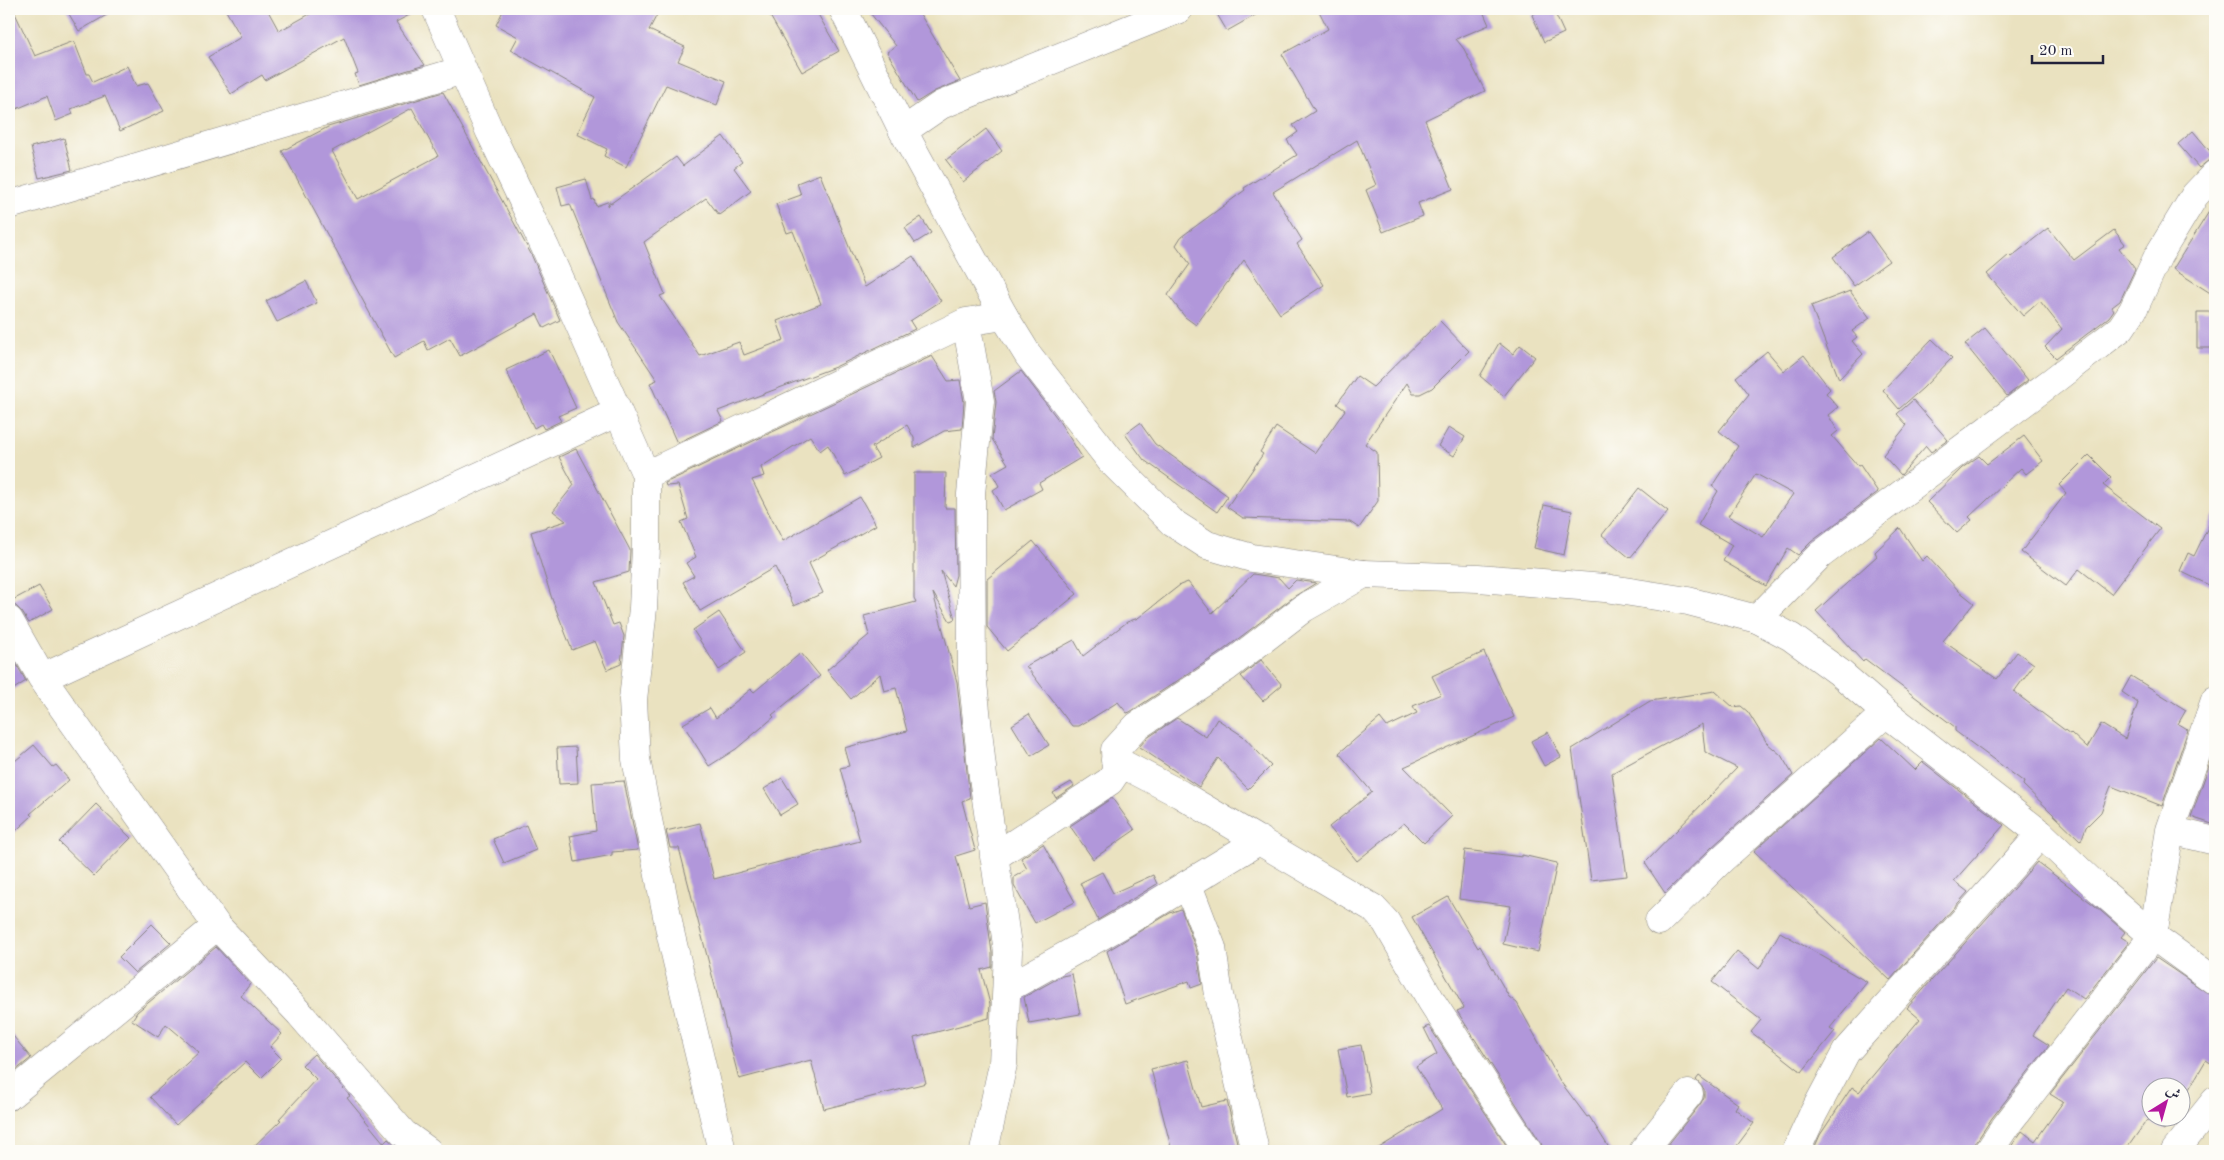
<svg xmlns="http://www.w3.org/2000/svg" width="2224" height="1160" font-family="'Old Standard TT',Amiri,serif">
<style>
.building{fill:#b197da;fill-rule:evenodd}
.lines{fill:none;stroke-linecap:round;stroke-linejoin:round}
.minor-casing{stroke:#86827e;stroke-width:29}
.secondary-casing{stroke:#86827e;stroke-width:29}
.minor{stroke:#fff;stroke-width:28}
.secondary{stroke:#fff;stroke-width:28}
</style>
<rect width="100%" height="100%" fill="#fdfcf7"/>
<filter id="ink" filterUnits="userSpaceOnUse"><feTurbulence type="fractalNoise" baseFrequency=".02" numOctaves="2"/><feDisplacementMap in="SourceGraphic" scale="10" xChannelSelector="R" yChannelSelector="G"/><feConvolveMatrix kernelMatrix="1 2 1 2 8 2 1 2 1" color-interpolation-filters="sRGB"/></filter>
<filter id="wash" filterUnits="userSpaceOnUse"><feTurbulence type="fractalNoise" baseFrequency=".0096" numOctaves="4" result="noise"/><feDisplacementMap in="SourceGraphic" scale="20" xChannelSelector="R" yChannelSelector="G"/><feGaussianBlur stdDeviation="1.12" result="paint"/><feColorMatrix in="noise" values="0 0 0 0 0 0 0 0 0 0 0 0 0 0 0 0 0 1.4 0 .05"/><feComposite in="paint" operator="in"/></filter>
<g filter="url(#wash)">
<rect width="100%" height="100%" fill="#eae2c0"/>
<g id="blocks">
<path class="building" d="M9,9H13L35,56L74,41L87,74H89L93,82L127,66L136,86L148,83L164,111L120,131L105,96L71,109L73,114L56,121L47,96L14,110L9,98Z
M66,9H117L79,31Z
M225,9H267L279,31L319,9H421L396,22L425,65L359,85L355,74L358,73L344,37L265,80L262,75L231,94L208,57L241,37Z
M504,9H660L649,30L685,47L678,61L726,81L717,105L666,85L626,167L604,156L607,149L577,134L595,97L511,50L518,37L496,25Z
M766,9H815L839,51L802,72Z
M867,9H917L960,81L935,91L917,102L887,52L896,46Z
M1214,9H1266L1227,31Z
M1318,9H1482L1489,25L1456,39L1464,49L1485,91L1425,120L1453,189L1418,203L1423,216L1383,232L1366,190L1376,185L1357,140L1273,192L1302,240L1297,244L1324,285L1280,314L1244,260L1196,325L1185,317L1168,295L1190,264L1176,245L1181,237L1245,190L1244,188L1297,155L1287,140L1298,132L1293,125L1315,111L1282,54L1328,29Z
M1542,9H1553L1564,33L1544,42L1532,15Z
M443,92L531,254L560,320L544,328L537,314L460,356L450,338L428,350L424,341L394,358L282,151L328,127ZM412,108L438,156L358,199L332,151Z
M986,129L1002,151L963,182L946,160Z
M2193,131L2214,156L2199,168L2178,144Z
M723,136L742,162L734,168L751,191L719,215L706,198L644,242L665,294L660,296L700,356L739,342L744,355L784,340L777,321L821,304L793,231L787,233L776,204L801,195L797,183L820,174L865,287L913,256L941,301L910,321L915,329L835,367L718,411L723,421L677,443L650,383L657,380L618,322L570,204L562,206L557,187L586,179L592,200L594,199L596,206L610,201L607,206L676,157L683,166Z
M64,138L72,170L39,178L31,147Z
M2215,202V296L2173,269Z
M921,217L931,233L915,243L905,228Z
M2048,228L2074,260L2114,230L2125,244L2119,248L2135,269L2120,301L2112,307L2114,310L2109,317L2056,358L2045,347L2062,329L2040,301L2023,316L1987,274L2009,255L2011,257Z
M1868,232L1889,261L1854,286L1833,257Z
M306,281L317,303L277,322L266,301Z
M1850,291L1870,318L1852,331L1857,337L1852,341L1863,354L1839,379L1811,306Z
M2197,312H2215V348H2197Z
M1440,321L1469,351L1432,388L1420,394H1413L1407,383L1365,444L1377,452L1378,501L1359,528L1350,522L1243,518L1227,507L1263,454L1260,452L1276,427L1315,453L1345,410L1337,404L1357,376L1373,387Z
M1985,328L2028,380L2007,396L1965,344Z
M1932,339L1952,358L1923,388L1899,409L1883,390Z
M1499,343L1513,354L1520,345L1535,357L1504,396L1480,376Z
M549,350L576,408L558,416L561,421L544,429L541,424L534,428L506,370Z
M1767,351L1784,371L1804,355L1830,389L1826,393L1838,407L1828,415L1838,431L1832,436L1858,466L1860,465L1878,492L1811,542L1798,555L1788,548L1766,586L1723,561L1732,545L1698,525L1718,491L1712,486L1738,446L1719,431L1749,394L1736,377ZM1756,474L1793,494L1763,537L1728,516Z
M932,356L948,381L960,380L964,402L962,429L944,431L914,448V438L907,425L872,447L879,458L845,476L828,445L820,451L810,436L761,467L764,476L752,480L783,541L860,497L876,525L809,563L823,593L794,606L775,567L700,611L683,582L694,576L686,563L696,557L681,522L688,519L678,485L666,486L665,483Z
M1021,371L1057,418L1082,457L1039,483L1042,489L1004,510L993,490L999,486L992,473L1008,464L992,439L996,402L994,391Z
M1913,400L1948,440L1931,452L1926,446L1901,475L1883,455L1907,425L1897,414Z
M1140,423L1155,444L1228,496L1217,512L1144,460L1125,434Z
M1449,427L1465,437L1454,456L1438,446Z
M2024,436L2043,461L2026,474L2021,468L1969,517L1972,520L1957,533L1927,502L1962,468L1979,456L1987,464Z
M576,449L630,550L629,572L596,582L613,625L619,623L624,636L621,664L607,670L595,641L572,650L552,599L531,532L566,521L553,511L574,485L559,457Z
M2089,455L2111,477L2103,485L2160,529L2111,594L2079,569L2066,586L2021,552L2066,493L2059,485Z
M914,473H946L945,508H955L956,575L953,586L941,571L955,619L950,621L933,593L957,682L970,798L962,801L975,850L956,856L969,906L985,902L992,953V967L981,970L990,1004L989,1018L914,1038L926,1083L824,1109L811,1060L739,1079L679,848H670L666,831L700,823L714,879L860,841L840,768L849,766L844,748L907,731L896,688L884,691L880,674L851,699L827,670L869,635L864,616L916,602L914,598Z
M1639,488L1668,511L1630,558L1602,535Z
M1544,505L1572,511L1564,555L1534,548Z
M2215,513V588L2180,571L2188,553L2194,556Z
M1900,528L1922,561L1927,556L1959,591L1974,603L1943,641L1997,679L2017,652L2034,664L2014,692L2070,734L2071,733L2087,748L2101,724L2125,739L2138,703L2122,692L2131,676L2186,710L2178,724L2188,730L2162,806L2111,786L2101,812L2086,827L2081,841L2023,785L2024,782L1955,731V727L1865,659L1863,662L1816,611L1877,556L1875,552Z
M1033,541L1077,594L1007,651L987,627V579Z
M1253,574L1279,578L1288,588L1296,580L1316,583L1295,596L1218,654L1130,712L1127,713L1118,702L1079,726H1072L1026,666L1074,640L1083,656L1127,622L1138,618L1180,585L1188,582L1212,613Z
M39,586L53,609L29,623L22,612L16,606L9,604V602Z
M719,612L746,652L719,670L693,630Z
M9,651L26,681L9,692Z
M1484,652L1514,717L1404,767L1452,816L1424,843L1404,823L1357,861L1329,827L1372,792L1339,753L1380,718L1387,727L1417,713L1413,706L1441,694L1432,676Z
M801,653L820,676L772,715L774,717L736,749L709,766L683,724L710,708L716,718L751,689L754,692Z
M1261,660L1282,685L1263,701L1241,676Z
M1715,691L1733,707L1741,706L1748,712L1767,743L1781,755L1793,775L1712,847L1665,893L1645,863L1737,768L1705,752L1702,724L1612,773L1627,876L1591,880L1572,749L1650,701Z
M1029,714L1049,745L1031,756L1012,725Z
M1177,718L1206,737L1217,719L1243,736L1271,766L1248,789L1218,758L1199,787L1139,747L1147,738Z
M1548,732L1561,757L1544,766L1531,741Z
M1881,738L1915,770L1923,762L2004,825L1954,881L1968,892L1890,980L1754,851Z
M34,745L53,767L56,765L69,780L30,814L32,816L9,837V766Z
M576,747L578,783L559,784L557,748Z
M2212,757L2215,758V825L2191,817Z
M782,778L798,804L780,815L764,789Z
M624,781L638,850L612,852V855L575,862L570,836L596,831L592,783Z
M1071,782L1074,786L1056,798L1053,793Z
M1112,798L1135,830L1093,859L1070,826Z
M96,804L131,838L94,876L59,842Z
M526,825L536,850L504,863L493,839Z
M1043,844L1075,902L1035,923L1014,886V877L1027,869L1021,858Z
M1465,850L1522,857V855L1557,863L1538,952L1503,944L1511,906L1459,899Z
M2037,862L2094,905L2125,932L2121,937L2129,942L2084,999L2066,987L2033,1035L2049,1045L1992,1118L1976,1142L1974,1151H1813L1820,1135L1852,1087L1859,1092L1920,1019L1907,1008Z
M1102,872L1113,893L1153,875L1157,884L1098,920L1080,883Z
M1448,897L1478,948L1480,946L1509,997L1517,1003L1560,1081L1587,1117L1589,1116L1611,1151H1543L1541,1143L1457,1011L1464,1008L1412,917Z
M1181,909L1197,952L1202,984L1191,988L1189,981L1125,1004L1107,951L1170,913Z
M152,924L171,943L135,973L119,957Z
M1780,932L1867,982L1830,1028L1835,1031L1802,1072L1751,1032L1761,1020L1712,982L1737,951L1759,969Z
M216,947L250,984L241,996L282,1034L270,1047L281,1058L261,1078L245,1062L176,1125L150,1097L199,1052L166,1024L158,1037L132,1020L137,1012Z
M2156,958L2215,998V1066L2206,1060L2182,1101V1088H2152V1118H2172L2164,1130L2147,1120L2125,1151H2008L2022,1131L2035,1141L2063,1102L2050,1094Z
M1072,974L1080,1014L1029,1023L1024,997L1062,976Z
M1429,1026L1510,1151H1374L1442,1109L1416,1067L1437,1054L1424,1028Z
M9,1031L31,1058L9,1076Z
M1361,1045L1370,1093L1347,1097L1338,1049Z
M314,1054L350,1096L347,1098L384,1143L388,1139L402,1151H249L281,1120L279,1119L316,1079L302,1065Z
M1188,1060L1201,1107L1227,1101L1239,1151H1172L1151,1069Z
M1699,1076L1738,1104L1735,1109L1754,1123L1733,1151H1663L1701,1103L1704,1097V1089L1696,1080Z"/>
</g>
</g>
<g filter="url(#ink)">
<use href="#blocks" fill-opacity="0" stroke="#86827e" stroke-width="1"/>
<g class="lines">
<defs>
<path id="minor" d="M436,9L490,132L545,247L646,475V548L643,608L633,700L636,759L671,936L722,1151
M903,131L941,105L1179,9
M9,205L463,70
M966,322L980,401L971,494L972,673L983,777L1008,952L1003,1064L984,1151
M646,475L966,322L1004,316
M1757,619L1820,555L2054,380L2121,328L2133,310L2158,256L2195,195L2215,174
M9,620L42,678L217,926L300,1014L403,1133L428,1151
M42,678L618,412
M1115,760L1180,794L1373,908L1386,922L1432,1002L1528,1151
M2170,830L2215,700
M994,857L1110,781L1116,772L1115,750L1137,726L1227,667L1304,608L1364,574
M1188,885L1212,948L1219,995L1255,1151
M1659,921L1722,859L1886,713
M1008,988L1124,923L1260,840
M9,1096L217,926
M1643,1151L1689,1094
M1796,1151L1813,1114L1846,1052L2041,834
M1989,1151L2005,1127L2153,936L2170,830L2215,841
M2175,1151L2215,1101"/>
<path id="secondary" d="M843,9L903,131L1004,316L1028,355L1111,461L1173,523L1207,545L1252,558L1364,574L1478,578L1605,588L1688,601L1757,619L1791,637L1839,672L1886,713L2041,834L2099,889L2153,936L2215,981"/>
</defs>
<use href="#minor" class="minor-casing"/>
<use href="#secondary" class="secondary-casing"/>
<use href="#minor" class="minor"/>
<use href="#secondary" class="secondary"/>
</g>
</g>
<rect width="2224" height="1160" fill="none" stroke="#fdfcf7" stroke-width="30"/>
<g transform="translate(2166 1102) rotate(37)"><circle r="24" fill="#fdfcf7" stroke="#a5a5ac"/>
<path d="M0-4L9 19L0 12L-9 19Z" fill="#b5179e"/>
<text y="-8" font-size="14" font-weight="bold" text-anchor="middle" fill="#22223b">ش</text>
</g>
<path d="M2032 55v8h71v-8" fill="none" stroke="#22223b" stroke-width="2.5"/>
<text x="2039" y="55" font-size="15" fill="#22223b" stroke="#fdfcf7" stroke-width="4" paint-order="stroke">20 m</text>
</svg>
